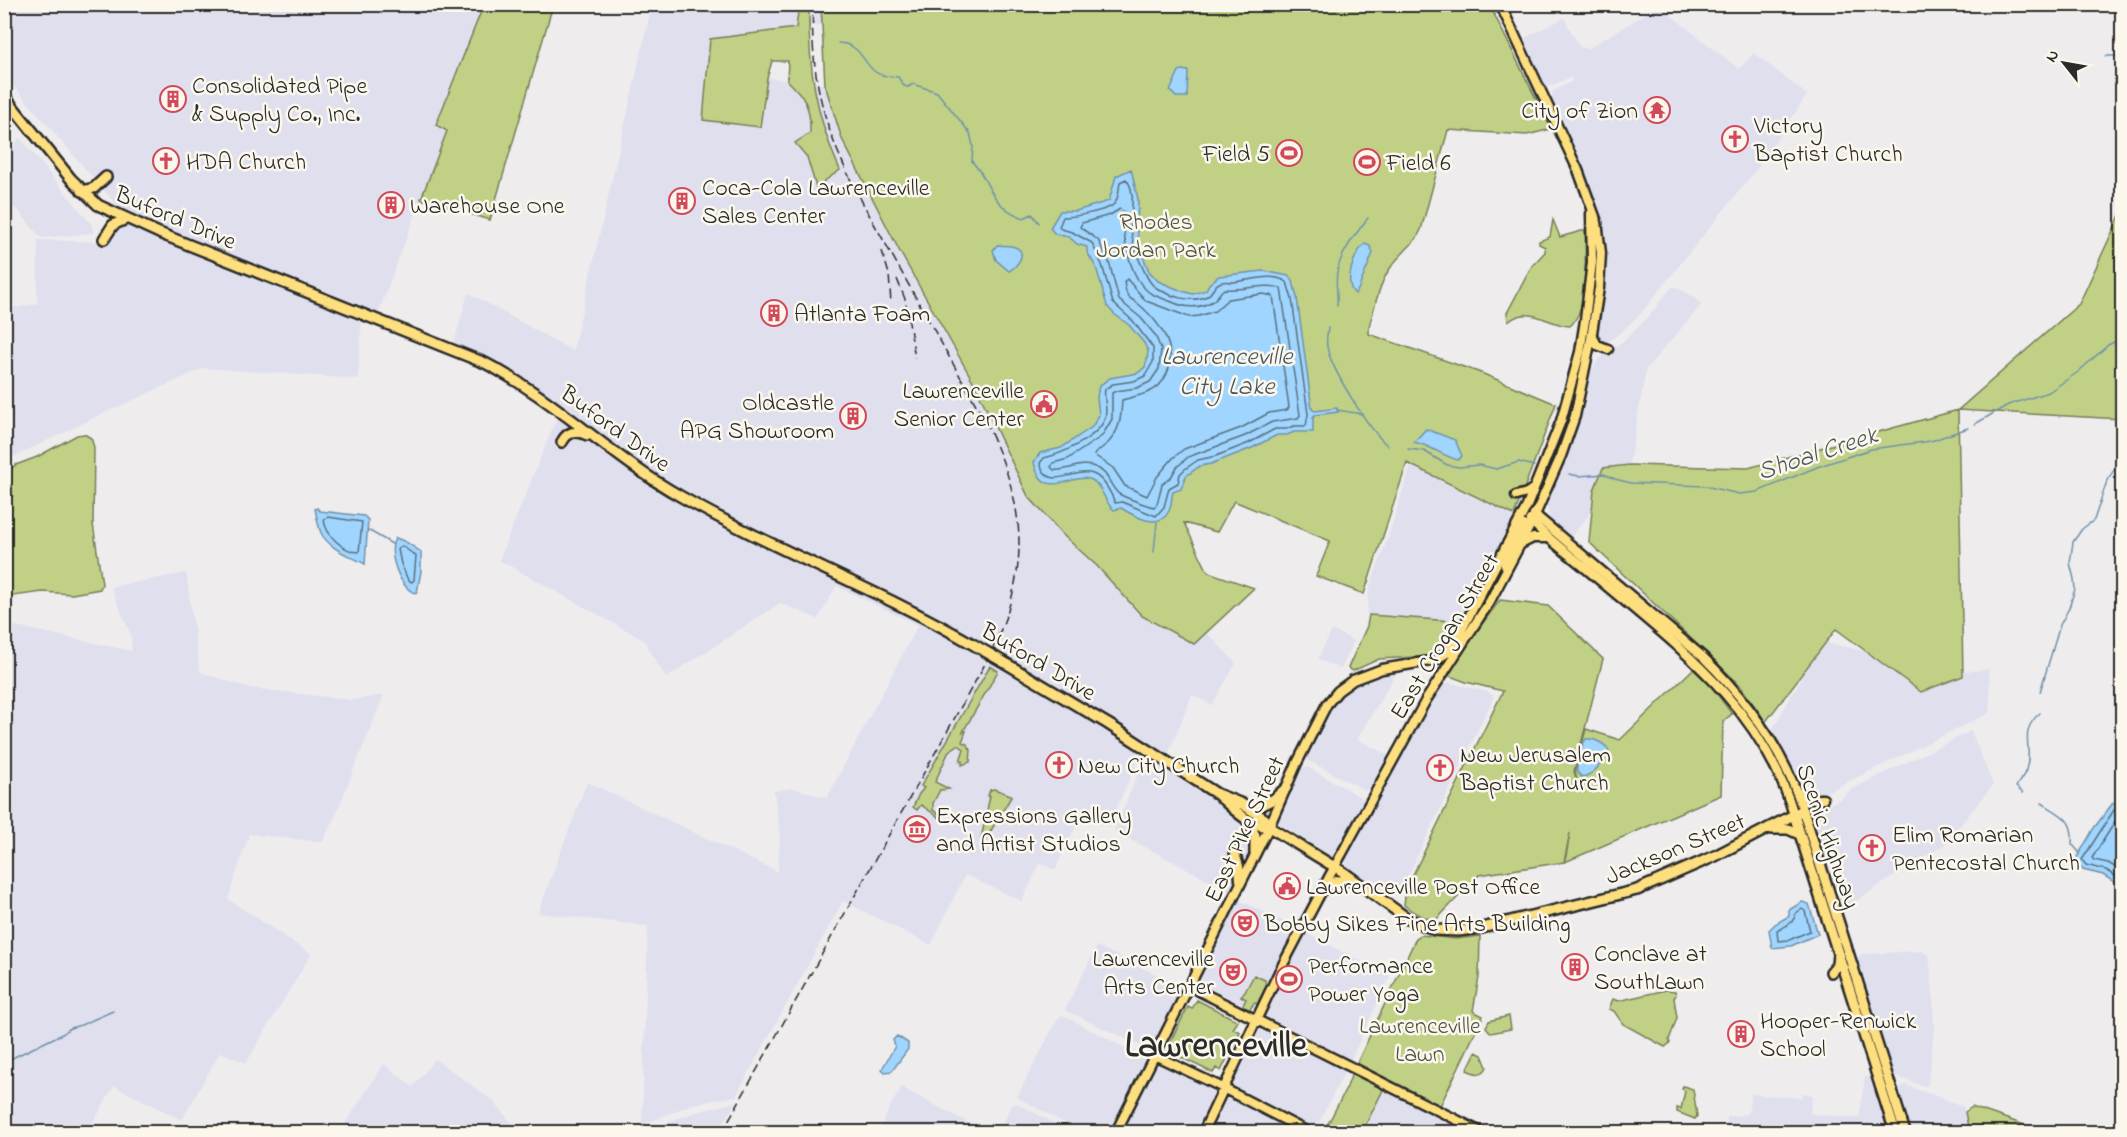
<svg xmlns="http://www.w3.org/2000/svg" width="2127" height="1137" font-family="'Indie Flower',sans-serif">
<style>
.built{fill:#dfdfee}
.green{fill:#c0d186;stroke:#767e58;stroke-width:1.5}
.water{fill:#9fd5fe;stroke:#7191aa;stroke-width:1.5}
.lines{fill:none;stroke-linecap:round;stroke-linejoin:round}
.shore{stroke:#596f7f;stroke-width:1.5}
.stream{stroke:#7191aa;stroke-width:1.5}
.major-casing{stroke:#2b2b2b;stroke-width:13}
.highway-casing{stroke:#2b2b2b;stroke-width:14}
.major{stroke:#fddf80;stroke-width:8}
.highway{stroke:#fddf80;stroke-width:9}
.rail{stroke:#2b2b2b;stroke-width:1.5;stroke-dasharray:9 4.5;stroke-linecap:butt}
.highway-bridge-casing{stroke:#2b2b2b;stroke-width:14;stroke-linecap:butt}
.highway-bridge{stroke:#fddf80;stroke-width:9}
.labels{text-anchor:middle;stroke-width:5;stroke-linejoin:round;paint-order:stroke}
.poi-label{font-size:24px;fill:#2b2b2b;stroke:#fbf7ec;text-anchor:start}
.street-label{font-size:24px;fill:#2b2b2b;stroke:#fbf7ec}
.park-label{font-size:24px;fill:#505442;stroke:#fbf7ec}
.water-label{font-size:26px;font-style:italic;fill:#485660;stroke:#fbf7ec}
.town-label{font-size:36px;font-weight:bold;fill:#2b2b2b;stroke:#fbf7ec}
</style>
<rect width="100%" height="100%" fill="#eeeced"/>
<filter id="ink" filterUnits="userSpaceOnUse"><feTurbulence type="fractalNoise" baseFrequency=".0167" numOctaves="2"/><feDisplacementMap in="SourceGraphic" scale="12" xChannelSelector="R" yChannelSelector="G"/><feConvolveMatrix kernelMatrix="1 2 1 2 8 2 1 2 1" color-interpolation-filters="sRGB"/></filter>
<g filter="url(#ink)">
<path class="built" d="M5,5H484L436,125L447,130L376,319L362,314L358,379L204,368L102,414L5,461V309L37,304L38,240L104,242L114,202L5,76Z
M652,5H821V25L710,39L760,127L767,78L825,85L842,139L900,252L974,383L1028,496L1063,535L1085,557L1207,633L1236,663L1212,705L1192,695L1168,754L1146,742L1108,827L1081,815L1055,870L1040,863L1022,901L965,875L931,945L843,901L736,1096L692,1104L642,1125L648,926L538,913L587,782L778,872L780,834L774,791L793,788L827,798L918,625L836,586L818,619L780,603L666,678L644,640L499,560L558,415L514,375L453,347L468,293L573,351Z
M1659,6L1739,69L1754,53L1807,95L1759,166L1641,313L1621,332L1605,344L1599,343L1597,338L1600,314L1601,229L1588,180L1551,104L1553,91L1573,81L1571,77L1550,86L1540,81L1521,40L1564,18L1579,46L1587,49Z
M20,138L92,225L93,233L41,238L18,210L9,205L5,199V163L8,152L11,153L17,141Z
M1676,287L1687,293L1702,304L1646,369L1629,465L1570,538L1550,520L1547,507L1556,476L1580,419L1592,369L1599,359L1625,340L1650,315L1671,288Z
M1413,466L1514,515L1512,524L1496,560L1466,617L1452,621L1367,615L1369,590L1388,538L1409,471Z
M186,573L200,672L249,688L352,700L384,695L333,821L322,842L249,834L228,899L311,954L246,1063L220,1052L182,1120L114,1086L88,1132H5L4,1007L11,992L4,991L5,624L132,651L131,635L111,587Z
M1332,630L1354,641L1341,669L1318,659Z
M1822,642L1963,672L1989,669L1990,708L1989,713L1833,789L1814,797L1802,793L1770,734Z
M1398,670L1357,739L1389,756L1372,789L1365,790L1307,760L1305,754L1330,704L1348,687L1373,675Z
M1441,681L1488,692L1494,696L1406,880L1397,894L1389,896L1347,866L1345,857Z
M1971,731L1993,785L1945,844L1838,912L1812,820L1814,813L1840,799L1852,789Z
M1150,760L1213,800L1250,828L1253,849L1232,890H1228L1114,831L1142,764L1144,761Z
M1302,767L1309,768L1366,800L1343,844L1339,856H1331L1279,824L1277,821L1298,769Z
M1238,900L1273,916L1298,930L1256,1012L1252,1014L1237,1006L1230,998L1211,989L1205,990L1195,984Z
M1307,934L1390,976L1350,1061L1264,1017V1013L1289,963Z
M1097,946L1181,986V992L1153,1048H1146L1065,1010Z
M1922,951L1929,955L1933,995L1934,1030L1928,1084L1925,1086L1891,1075L1869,1011L1856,959L1861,954Z
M1062,1015L1139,1055L1141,1053L1146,1058V1061L1111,1132H1081L1017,1097L1057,1020Z
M1259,1026L1346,1069L1315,1130L1229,1088L1228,1084Z
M435,1059L493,1101L519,1132H340L384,1064L413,1087Z
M1158,1061L1216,1090L1198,1132H1120L1155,1062Z
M1865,1077L1871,1078L1891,1132H1726L1727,1117L1748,1114L1751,1094L1801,1098L1802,1093L1812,1095L1810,1114L1859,1118Z
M1905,1085L1963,1106L1970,1132H1909L1898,1094L1899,1088Z
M902,1087L911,1093L987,1132H879L890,1107Z
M1384,1088L1471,1132H1362Z
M1227,1099L1232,1100L1295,1132H1209L1224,1101Z
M736,1102L718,1132H641L690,1114Z
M1016,1103L1071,1132H998L1012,1105Z"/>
<path class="green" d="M484,4L553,5L490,220L421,199L447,131L436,125Z
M1423,4L1491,8L1551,129L1527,135L1448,130L1421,230C1413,247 1401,252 1391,267C1379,283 1375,307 1369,326V334L1481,373L1556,404L1514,515L1407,463L1364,594L1316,576L1330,541L1234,501L1217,532L1184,523L1208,572L1254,588L1194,644L1142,616L1097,566L1063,535L1028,496L974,383L900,252L842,139L825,85L821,5Z
M799,5H809C808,65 815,115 840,170L816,187L807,157L795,143L810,133C811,107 805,97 787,80L788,61H772L767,78L760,127L703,120L710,39L796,28Z
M2122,211V419L1958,410L1963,676L1921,692L1836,629L1764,724L1761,715L1739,684L1589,542L1594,490L1603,468L1629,465L1748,468L1958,410L2079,304Z
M1553,220L1560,237L1585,230C1585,253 1589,311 1570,326C1548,325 1529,304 1508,322L1507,313L1532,266L1545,252V247L1539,244V241L1550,237Z
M84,434L91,438L94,447L93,524L102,584L100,589L72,594L43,592L5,597V504L9,502L12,496L7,472L16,465L37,457L77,435Z
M1500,600L1548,606L1603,659L1574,771L1579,791L1575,771L1586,729L1620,740L1693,669L1711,686L1732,714L1723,721L1721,795L1565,862L1570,833L1564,862L1479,875L1436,920C1424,918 1413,913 1404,905L1406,889L1503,691L1466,682L1447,675L1482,624Z
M1369,615L1452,621V623L1432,656L1379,659L1353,671L1348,668L1367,626Z
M990,666L998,671L963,732L966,731L962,742L967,744L971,750L970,762L962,765V761H960L964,749L958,745L949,751L935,782L949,789L940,790L933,803V810L940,815V818L921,805L917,810L913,807L919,794L924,788L921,786Z
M994,789L1011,795V797L986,839H981L990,796H988L990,790Z
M1421,935L1456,939L1480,936L1479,977L1473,1011L1483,1016L1440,1106L1357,1063L1416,938Z
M1254,975L1265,980L1266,987L1257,1004L1254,1003L1250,1009L1242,1007L1246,999L1241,996L1245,992Z
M1666,990L1675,991L1676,995L1674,998L1677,1018L1669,1040L1670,1043L1665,1047L1623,1024L1614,1011L1609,1009L1613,999L1618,1001Z
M1197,1000L1238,1021L1233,1029L1240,1032L1221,1071L1216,1068L1213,1073L1170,1052L1172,1048L1168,1046L1188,1007L1192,1009Z
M1509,1016L1511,1029L1491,1033L1486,1027L1489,1021Z
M1476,1052L1482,1055L1487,1067C1483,1076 1475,1074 1467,1070Z
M1352,1073L1384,1088L1362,1132H1323L1325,1126L1329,1122L1347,1087Z
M1683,1086L1693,1089L1697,1116L1695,1119L1677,1112V1108L1681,1109L1685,1091L1682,1089Z
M1972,1107L2045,1132H2046H1969L1965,1112Z"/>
<path class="water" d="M1182,70L1188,71L1187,97H1176L1170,91L1179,71Z
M1131,169L1138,199L1137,228L1139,246L1149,271L1158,281L1182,291L1193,294L1206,290L1209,284L1219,276L1263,271L1289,276L1293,281L1297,298L1312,409L1315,411L1337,408L1338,412L1315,415L1313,418V432H1294L1287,435H1277L1252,448L1211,464L1200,466L1186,476L1181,489L1173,492C1171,498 1172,505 1169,511C1159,531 1134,516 1121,508L1114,510C1104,503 1103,486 1092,480C1074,471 1043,504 1034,462L1040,453L1061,448L1092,427L1099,415L1097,397L1099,386L1110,378L1138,373L1145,367L1147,360L1148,351L1144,343L1129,325L1114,314L1107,306L1096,267L1087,252V247L1077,244L1069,237L1055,234L1050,228L1060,211H1076L1109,201L1116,176Z
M1365,244L1370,246L1373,253L1358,290L1355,294C1343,283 1354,253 1365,244Z
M997,245C1003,246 1012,245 1017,248C1028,254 1015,268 1009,271L996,260L993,250Z
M1426,429L1455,440L1462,456L1458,460C1442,456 1430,445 1414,442Z
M317,508L320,511L364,516L368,520L365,564C351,556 330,550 321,533C318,526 317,517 315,509Z
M396,538L406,542L421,552V571L417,593C401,593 385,549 396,538Z
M1586,739C1594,738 1606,744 1609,751C1603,762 1594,775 1582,777L1577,772C1576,765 1581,745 1586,739Z
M2117,802L2122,805V887L2103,875L2083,870L2075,861L2094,828L2113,803Z
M1802,902L1809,904L1818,934L1791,946L1772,948L1769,930L1775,924L1789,916V910Z
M897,1036L908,1043V1049L892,1071L885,1072L882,1069L895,1046L893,1040Z"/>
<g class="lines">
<path class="shore" d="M1126,179C1137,192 1130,213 1131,228C1132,242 1135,252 1141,264C1145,272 1147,281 1155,287C1169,296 1191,304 1207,296C1213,293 1213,286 1219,283C1224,280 1228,282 1233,282C1250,281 1272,272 1287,282L1292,299L1308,414L1306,426H1294L1286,429H1275L1249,443L1216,456L1198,460L1185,469L1180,474L1178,483L1169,488L1164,507L1156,516L1122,502L1115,503C1111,493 1103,478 1093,474C1075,467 1048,493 1040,463L1044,458C1062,454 1099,437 1105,418C1108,408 1103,399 1105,389L1113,384L1134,381L1145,376L1153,362V348L1133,321L1113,303L1102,265L1092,243L1072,232L1061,229L1059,227L1063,217C1073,217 1108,211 1114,204C1119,199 1119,188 1120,182Z
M1120,209L1124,212C1122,236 1129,278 1150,293C1157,297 1165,299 1172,302C1185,308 1198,309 1211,302C1217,299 1219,293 1224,289C1244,291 1261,283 1281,288L1300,415L1298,418L1272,422L1245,436L1188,457L1177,467L1171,477L1162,484L1157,504L1154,507C1148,506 1124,497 1119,494C1109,486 1109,472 1095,467C1080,461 1067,472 1054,470L1051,467L1053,463L1068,459L1102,436L1112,419V393L1116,391L1137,388L1150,382L1159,369L1161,349L1155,335L1141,318L1119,300L1109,262L1098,240L1080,227L1082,223L1110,215Z
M1127,279L1146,301L1189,317L1199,316L1215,311L1228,299L1263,294L1273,296L1289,407L1287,410L1269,413L1241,428L1184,449L1173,458L1157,477L1147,496L1125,486L1113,468L1094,455C1098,450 1104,447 1109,442C1121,428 1121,416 1122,400C1143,394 1161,394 1169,368C1175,343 1159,323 1142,307C1138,303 1131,300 1128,296C1125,292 1125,286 1124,282Z
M328,517L362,522L359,552C344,552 325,535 324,519Z
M402,546L416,556L414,580L412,582L408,580L401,564L398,549Z
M2122,810H2114L2082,860L2086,865L2106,870L2122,880
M2122,818L2117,819L2092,858L2094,860L2108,863L2122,871
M1802,909L1805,911L1810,931L1789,940L1778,941L1777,931L1793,921L1796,913Z"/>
<path class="stream" d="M838,43C860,44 860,58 874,71C881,77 890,76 898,77L904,86L908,87L913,84L937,92L970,133L973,146L972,161C975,166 978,168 981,173C993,195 998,209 1024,218L1032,214L1039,223
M2106,56H2122
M1337,306C1338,295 1335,283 1337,272C1340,254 1357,232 1368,218
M1328,328C1327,334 1326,341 1327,347C1332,371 1370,431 1388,446
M1337,410L1362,414
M1975,424L2008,405L2049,392L2078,372L2108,345L2122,338
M1408,449L1424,451L1447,465L1459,467L1479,465L1496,469L1519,462L1534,466
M1569,474L1579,476L1604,474L1615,479L1631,483L1705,486L1739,494L1757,492L1817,467L1871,449L1931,441L1968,428
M368,530L392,544
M1154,552L1157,522
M2040,692L2060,625L2069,608L2075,589L2074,579L2070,563L2073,542L2082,529L2094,520L2106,484L2122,455
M4,730L7,729
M2023,793L2016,787C2019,781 2024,776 2026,770C2034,746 2017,733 2040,713
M2042,803C2062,816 2074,818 2072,844L2079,852
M4,1062L64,1033L70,1028L81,1025L113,1011"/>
<defs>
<path id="major" d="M1592,335L1597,345L1608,349
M1516,496L1527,493L1534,488
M1534,514L1703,657C1747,700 1784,751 1803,810
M1530,520C1548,539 1569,554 1589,571C1673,643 1761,703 1794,815
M1521,544L1533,538H1549
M1505,565L1524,525
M1796,791L1808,799H1823
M1234,851L1239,866L1240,880
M1189,986L1481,1132
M1154,1055L1217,1085L1308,1132
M1116,1132L1269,827L1297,763L1327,704L1338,691L1353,680L1382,669L1436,660L1447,653L1457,639L1527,506L1561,421L1580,352L1585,320L1592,262L1591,214
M1203,1132L1279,972L1328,879L1426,700L1490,601L1532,522L1561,456L1575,416L1591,339L1599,288L1601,253L1597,222L1578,170L1500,4"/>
<path id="highway" d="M4,96L71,179L98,205L159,233L485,363C555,399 611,457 680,496C776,551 880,590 976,646
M82,191L94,188L106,177
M104,239L113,225L126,219
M562,442C568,431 576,430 587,435
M1007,664L1108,724L1217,794L1242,804L1265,819L1269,827
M1217,794C1231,806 1249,827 1269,827L1343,872L1408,919L1436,930L1458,931L1482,928L1637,890L1715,856L1803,810L1905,1132
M1251,810L1274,799L1286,788
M1794,815L1895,1132
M1247,820L1255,835V853
M1772,829H1788L1799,834
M1324,889L1337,881L1354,880
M1831,972L1837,965L1838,954"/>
</defs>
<use href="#major" class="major-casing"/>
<use href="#highway" class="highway-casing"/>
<use href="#major" class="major"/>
<use href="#highway" class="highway"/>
<path class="rail" d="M882,251L889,274L891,303
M897,279L905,299L915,358
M722,1132L985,664C1032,573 1029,509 984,419C955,367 926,316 897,264C845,172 808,115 813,4"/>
<defs>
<path id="highway-bridge" d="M976,646L1007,664"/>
</defs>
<use href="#highway-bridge" class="highway-bridge-casing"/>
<use href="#highway-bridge" class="highway-bridge"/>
</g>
</g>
<defs>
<symbol id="building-ring" viewBox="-11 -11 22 22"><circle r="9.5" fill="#fbf7ec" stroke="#d1495b" stroke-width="1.5"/><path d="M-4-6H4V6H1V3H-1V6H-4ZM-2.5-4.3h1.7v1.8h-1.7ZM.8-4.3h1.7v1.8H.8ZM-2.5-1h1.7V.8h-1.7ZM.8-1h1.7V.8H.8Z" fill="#d1495b"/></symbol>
<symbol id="temple-ring" viewBox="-11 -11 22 22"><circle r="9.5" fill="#fbf7ec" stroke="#d1495b" stroke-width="1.5"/><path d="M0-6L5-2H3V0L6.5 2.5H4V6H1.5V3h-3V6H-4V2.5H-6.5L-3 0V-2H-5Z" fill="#d1495b"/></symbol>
<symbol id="church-ring" viewBox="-11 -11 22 22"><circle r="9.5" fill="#fbf7ec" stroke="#d1495b" stroke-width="1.5"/><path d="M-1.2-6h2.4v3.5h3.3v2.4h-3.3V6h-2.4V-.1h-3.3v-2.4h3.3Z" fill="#d1495b"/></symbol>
<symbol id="stadium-ring" viewBox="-11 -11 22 22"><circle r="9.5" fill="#fbf7ec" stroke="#d1495b" stroke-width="1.5"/><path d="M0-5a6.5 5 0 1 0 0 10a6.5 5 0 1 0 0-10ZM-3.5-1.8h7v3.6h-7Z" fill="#d1495b"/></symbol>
<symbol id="civic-ring" viewBox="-11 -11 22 22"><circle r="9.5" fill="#fbf7ec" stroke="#d1495b" stroke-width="1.5"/><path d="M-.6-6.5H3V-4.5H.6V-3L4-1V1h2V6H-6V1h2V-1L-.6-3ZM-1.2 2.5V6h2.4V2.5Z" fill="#d1495b"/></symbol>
<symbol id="museum-ring" viewBox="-11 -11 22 22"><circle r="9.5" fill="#fbf7ec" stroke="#d1495b" stroke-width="1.5"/><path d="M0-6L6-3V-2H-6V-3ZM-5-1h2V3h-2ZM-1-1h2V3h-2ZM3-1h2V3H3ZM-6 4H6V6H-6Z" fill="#d1495b"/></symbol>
<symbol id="theatre-ring" viewBox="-11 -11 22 22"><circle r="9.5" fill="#fbf7ec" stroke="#d1495b" stroke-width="1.5"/><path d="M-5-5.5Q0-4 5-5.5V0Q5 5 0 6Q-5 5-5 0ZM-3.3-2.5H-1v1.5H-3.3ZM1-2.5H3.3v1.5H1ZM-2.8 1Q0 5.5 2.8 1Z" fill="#d1495b"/></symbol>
</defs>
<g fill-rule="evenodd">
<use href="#building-ring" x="158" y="84" width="30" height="30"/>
<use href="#temple-ring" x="1642" y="95" width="30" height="30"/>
<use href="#church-ring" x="1720" y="124" width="30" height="30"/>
<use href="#stadium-ring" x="1274" y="138" width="30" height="30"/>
<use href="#church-ring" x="151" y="146" width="30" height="30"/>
<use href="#stadium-ring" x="1352" y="147" width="30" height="30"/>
<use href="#building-ring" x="667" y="186" width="30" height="30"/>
<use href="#building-ring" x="376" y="190" width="30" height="30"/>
<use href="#building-ring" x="759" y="298" width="30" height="30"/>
<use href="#civic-ring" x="1029" y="389" width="30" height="30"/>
<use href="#building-ring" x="838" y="401" width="30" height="30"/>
<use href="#church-ring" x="1044" y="750" width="30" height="30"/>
<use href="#church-ring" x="1425" y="753" width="30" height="30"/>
<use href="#museum-ring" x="902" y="814" width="30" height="30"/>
<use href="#church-ring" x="1857" y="833" width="30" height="30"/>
<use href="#civic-ring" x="1272" y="871" width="30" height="30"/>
<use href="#theatre-ring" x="1230" y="908" width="30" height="30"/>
<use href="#building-ring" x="1560" y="952" width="30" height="30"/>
<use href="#theatre-ring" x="1218" y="957" width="30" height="30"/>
<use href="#stadium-ring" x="1274" y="964" width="30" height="30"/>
<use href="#building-ring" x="1726" y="1019" width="30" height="30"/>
</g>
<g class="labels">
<g class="poi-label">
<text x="192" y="93">Consolidated Pipe<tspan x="192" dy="28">&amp; Supply Co., Inc.</tspan></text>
<text x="1638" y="118" text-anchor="end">City of Zion</text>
<text x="1754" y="133">Victory<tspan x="1754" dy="28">Baptist Church</tspan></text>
<text x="1270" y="161" text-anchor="end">Field 5</text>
<text x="186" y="169">HDA Church</text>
<text x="1386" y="170">Field 6</text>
<text x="702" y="195">Coca-Cola Lawrenceville<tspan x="702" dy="28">Sales Center</tspan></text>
<text x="410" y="213">Warehouse One</text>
<text x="794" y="321">Atlanta Foam</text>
<text x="1024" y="398" text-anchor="end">Lawrenceville<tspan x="1024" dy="28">Senior Center</tspan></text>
<text x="834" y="410" text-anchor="end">Oldcastle<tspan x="834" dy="28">APG Showroom</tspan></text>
<text x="1460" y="762">New Jerusalem<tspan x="1460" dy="28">Baptist Church</tspan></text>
<text x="1078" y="773">New City Church</text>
<text x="936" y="823">Expressions Gallery<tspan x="936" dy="28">and Artist Studios</tspan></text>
<text x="1892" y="842">Elim Romarian<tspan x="1892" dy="28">Pentecostal Church</tspan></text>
<text x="1306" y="894">Lawrenceville Post Office</text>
<text x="1264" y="931">Bobby Sikes Fine Arts Building</text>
<text x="1594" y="961">Conclave at<tspan x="1594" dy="28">SouthLawn</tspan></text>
<text x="1214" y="966" text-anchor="end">Lawrenceville<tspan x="1214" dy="28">Arts Center</tspan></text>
<text x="1308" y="973">Performance<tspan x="1308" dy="28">Power Yoga</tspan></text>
<text x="1760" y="1028">Hooper-Renwick<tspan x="1760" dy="28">School</tspan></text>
</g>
<g class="street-label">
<text transform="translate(176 217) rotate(23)" y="8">Buford Drive</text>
<text transform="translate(616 428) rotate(36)" y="8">Buford Drive</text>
<text transform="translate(1444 636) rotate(-59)" y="8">East Crogan Street</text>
<text transform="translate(1039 661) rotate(31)" y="8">Buford Drive</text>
<text transform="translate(1244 829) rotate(-65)" y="8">East Pike Street</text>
<text transform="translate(1829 836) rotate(71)" y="8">Scenic Highway</text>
<text transform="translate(1675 848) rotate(-23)" y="8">Jackson Street</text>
</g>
<g class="park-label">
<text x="1156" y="229">Rhodes<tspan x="1156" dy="28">Jordan Park</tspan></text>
<text x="1420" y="1033">Lawrenceville<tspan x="1420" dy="28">Lawn</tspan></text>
</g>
<g class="water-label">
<text x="1227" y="364">Lawrenceville<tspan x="1227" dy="30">City Lake</tspan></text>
<text transform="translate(1817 452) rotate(-18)" y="9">Shoal Creek</text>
</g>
<g class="town-label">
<text x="1216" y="1056">Lawrenceville</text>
</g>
</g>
<rect width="2127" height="1137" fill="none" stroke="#fbf7ec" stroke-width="24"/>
<rect x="12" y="12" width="2103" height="1113" fill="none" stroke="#2b2b2b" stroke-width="2" filter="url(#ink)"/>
<g transform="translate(2064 63) rotate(301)" stroke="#fbf7ec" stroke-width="4.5" paint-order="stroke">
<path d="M0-4.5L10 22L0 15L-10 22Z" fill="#2b2b2b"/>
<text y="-9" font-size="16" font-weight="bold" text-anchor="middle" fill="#2b2b2b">N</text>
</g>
</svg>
